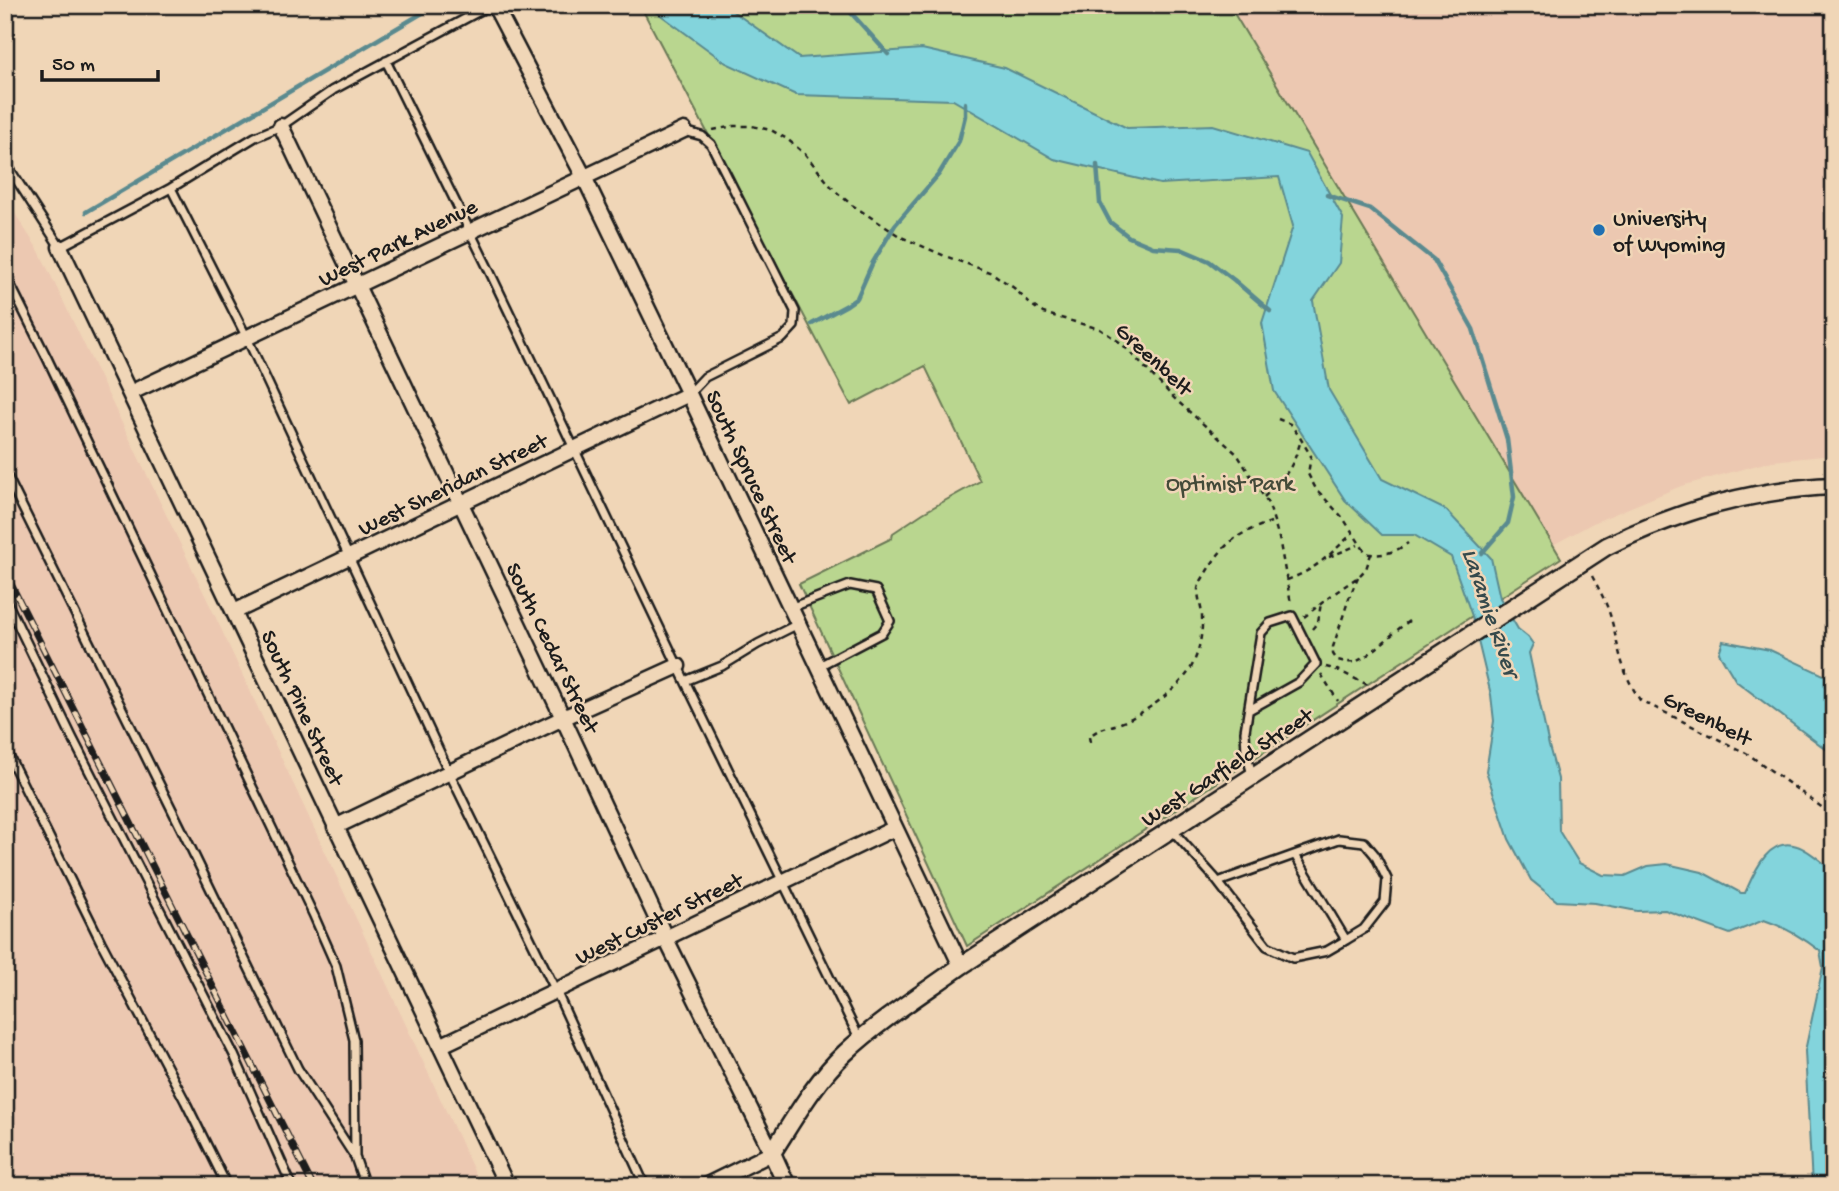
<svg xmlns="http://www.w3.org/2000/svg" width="1839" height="1191" font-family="'Gochi Hand',sans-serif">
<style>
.built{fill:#ecc8b1}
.green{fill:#b9d68f;stroke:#6a7956;stroke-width:2}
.water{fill:#83d4dc;stroke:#5a8a8f;stroke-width:2}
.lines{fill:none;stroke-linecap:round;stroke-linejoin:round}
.stream{stroke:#5a8a8f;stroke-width:4.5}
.service-casing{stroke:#1c1c1c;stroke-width:12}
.minor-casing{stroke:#1c1c1c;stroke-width:19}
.tertiary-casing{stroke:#1c1c1c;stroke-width:21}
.path{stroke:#1c1c1c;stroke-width:2.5;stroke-dasharray:5 5;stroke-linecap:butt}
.service{stroke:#f0d6b7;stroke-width:7}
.minor{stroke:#f0d6b7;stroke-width:14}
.tertiary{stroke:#f0d6b7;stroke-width:16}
.rail-casing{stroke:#1c1c1c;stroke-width:7}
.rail{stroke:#f0d6b7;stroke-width:4.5;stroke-dasharray:13;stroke-linecap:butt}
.poi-dot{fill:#1f6fb2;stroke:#f0d6b7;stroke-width:2.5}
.labels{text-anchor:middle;stroke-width:5;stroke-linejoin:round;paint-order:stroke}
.poi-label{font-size:23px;fill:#1c1c1c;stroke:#f0d6b7;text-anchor:start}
.street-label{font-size:23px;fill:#1c1c1c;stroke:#f0d6b7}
.park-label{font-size:23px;fill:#434a39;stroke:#f0d6b7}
.water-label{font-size:24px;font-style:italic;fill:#364a4c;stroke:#f0d6b7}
</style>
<rect width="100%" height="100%" fill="#f0d6b7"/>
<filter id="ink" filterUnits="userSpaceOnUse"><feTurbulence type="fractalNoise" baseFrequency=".0143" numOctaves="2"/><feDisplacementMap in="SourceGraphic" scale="14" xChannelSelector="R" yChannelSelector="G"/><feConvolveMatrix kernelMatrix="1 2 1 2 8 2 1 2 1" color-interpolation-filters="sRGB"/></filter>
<g filter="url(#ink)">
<path class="built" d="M1229,5H1834V455L1772,461L1681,486L1593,523L1553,545Z
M5,198L39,251L216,618L481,1186H5Z"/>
<path class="green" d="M640,5H1229L1561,558L967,946L799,584L892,538L893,533L923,513L980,481L925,366L851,405Z"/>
<path class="water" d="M647,5H724L799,58L922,49L1005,68L1127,128L1213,125L1307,153L1343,218L1339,263L1313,301L1329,390L1382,479L1446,510L1491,558L1500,598L1518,629L1528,637L1533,644L1529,653L1549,746L1558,779L1559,831L1579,863L1603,875L1625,876L1648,866L1667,864L1702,872L1741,893H1745C1754,873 1768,836 1797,846C1808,849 1824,864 1834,871V1186H1812L1805,1051L1823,967L1820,951C1802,937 1785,927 1764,920L1730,934L1665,910L1637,911L1595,903L1557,901L1531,880L1509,839L1486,771L1494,721L1491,695L1472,616L1451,557L1414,535H1382L1345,500L1274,391L1262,323L1293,226L1279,177L1160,184L1054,159L953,100L796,95L726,63Z
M1723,641L1770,650L1826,676L1825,686L1834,691V753H1831L1736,681L1719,653Z"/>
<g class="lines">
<path class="stream" d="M844,5L888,54
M1097,165L1100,203L1110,222L1129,237L1153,247L1181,249L1209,261L1234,280L1270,311
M1327,195L1370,209L1434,260L1473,329L1507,439L1514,497L1508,523L1482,553
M86,212L436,5
M812,324L847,305L857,298L872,264L895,225L939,174L959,141L965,116V103"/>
<defs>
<path id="service" d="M386,61L487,266L685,681L860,1040
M684,131L702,136L711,144L795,311L794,326L783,338L705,377L689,394
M5,162L60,247L171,188L255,137L281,126L333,90L487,7L496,8
M171,188L247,338L449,772L556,991L645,1186
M5,274L47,358L314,916L336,966L354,1040L355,1157L365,1186
M5,472L184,834L298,1069L355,1157
M5,598L72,737L234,1055L292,1186
M790,608L850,585L876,590L890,621L882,633L819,666
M685,681L722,666L758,644L798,624
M1249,710L1299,682L1316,664L1292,616L1270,623L1261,633L1245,731L1246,752L1252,775
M5,748L101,942L185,1101L227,1186
M1172,830L1214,877L1267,946L1293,958L1327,951L1346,940L1364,929L1385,902L1387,879L1375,855L1364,842L1339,839L1218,882
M1295,855L1346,940"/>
<path id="minor" d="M496,8L584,177L689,394L961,966
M281,126L563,718L666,939L772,1153L705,1186
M60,247L507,1186
M130,393L684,130
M234,612L689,394
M335,827L563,718L678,666
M440,1046L895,828"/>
<path id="tertiary" d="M787,1186L772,1153C794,1119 815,1081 845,1053C880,1020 922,994 961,966L1607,546C1678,511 1755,489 1834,486"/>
</defs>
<use href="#service" class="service-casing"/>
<use href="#minor" class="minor-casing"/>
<use href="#tertiary" class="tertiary-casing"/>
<path class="path" d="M713,130L734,126H752L771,130L787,139L805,154L834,190L852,205L901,237L945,256L992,273L1014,288L1030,304L1043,313L1100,329L1121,343L1175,399L1237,454L1252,478L1269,505L1279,538L1291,604
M1278,419L1290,424L1299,436L1311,456L1308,474L1316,489L1343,518L1366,553C1381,557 1396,552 1408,543
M1264,497C1286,476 1292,470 1301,440
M1329,557L1358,545
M1592,576C1600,591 1608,605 1612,622C1620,653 1621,671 1640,700L1748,754L1834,816
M1358,577L1349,598L1333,647V654L1337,660C1343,661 1349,663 1354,662C1368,659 1394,631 1409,621
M1287,580C1317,569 1329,555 1352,534
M1304,617L1332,595L1358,577L1366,569L1371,554
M1312,629L1318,622L1321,603
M1326,667L1337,670L1368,685
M1321,674L1338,701
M1090,742L1089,737C1101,726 1109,728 1123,722C1144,713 1173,693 1187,674C1198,659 1203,635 1202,617C1202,608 1198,599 1198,590C1198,584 1204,577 1207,571C1227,539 1239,533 1274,521"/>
<use href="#service" class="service"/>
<use href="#minor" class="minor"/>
<use href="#tertiary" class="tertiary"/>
<defs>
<path id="rail" d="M5,572L313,1186"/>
</defs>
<use href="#rail" class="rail-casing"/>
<use href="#rail" class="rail"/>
</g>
</g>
<circle class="poi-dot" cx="1599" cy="230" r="7"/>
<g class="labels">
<g class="poi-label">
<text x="1613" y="225">University<tspan x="1613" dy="26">of Wyoming</tspan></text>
</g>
<g class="street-label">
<text transform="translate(397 241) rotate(-26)" y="8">West Park Avenue</text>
<text transform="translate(1155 358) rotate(43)" y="8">Greenbelt</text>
<text transform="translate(753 476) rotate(65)" y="8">South Spruce Street</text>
<text transform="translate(452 483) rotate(-26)" y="8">West Sheridan Street</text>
<text transform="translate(554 647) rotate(64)" y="8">South Cedar Street</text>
<text transform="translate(304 707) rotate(65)" y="8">South Pine Street</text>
<text transform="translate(1708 717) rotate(27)" y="8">Greenbelt</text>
<text transform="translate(1226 766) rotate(-33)" y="8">West Garfield Street</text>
<text transform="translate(658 917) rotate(-26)" y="8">West Custer Street</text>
</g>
<g class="park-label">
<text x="1230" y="490">Optimist Park</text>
</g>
<g class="water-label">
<text transform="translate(1492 612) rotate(71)" y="8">Laramie River</text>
</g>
</g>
<rect width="1839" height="1191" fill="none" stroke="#f0d6b7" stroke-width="28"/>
<rect x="14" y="14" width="1811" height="1163" fill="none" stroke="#1c1c1c" stroke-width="2.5" filter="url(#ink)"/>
<path d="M42 70v10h116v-10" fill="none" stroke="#1c1c1c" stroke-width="3.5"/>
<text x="52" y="70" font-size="21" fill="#1c1c1c" stroke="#f0d6b7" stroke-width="5" paint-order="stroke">50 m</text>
</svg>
